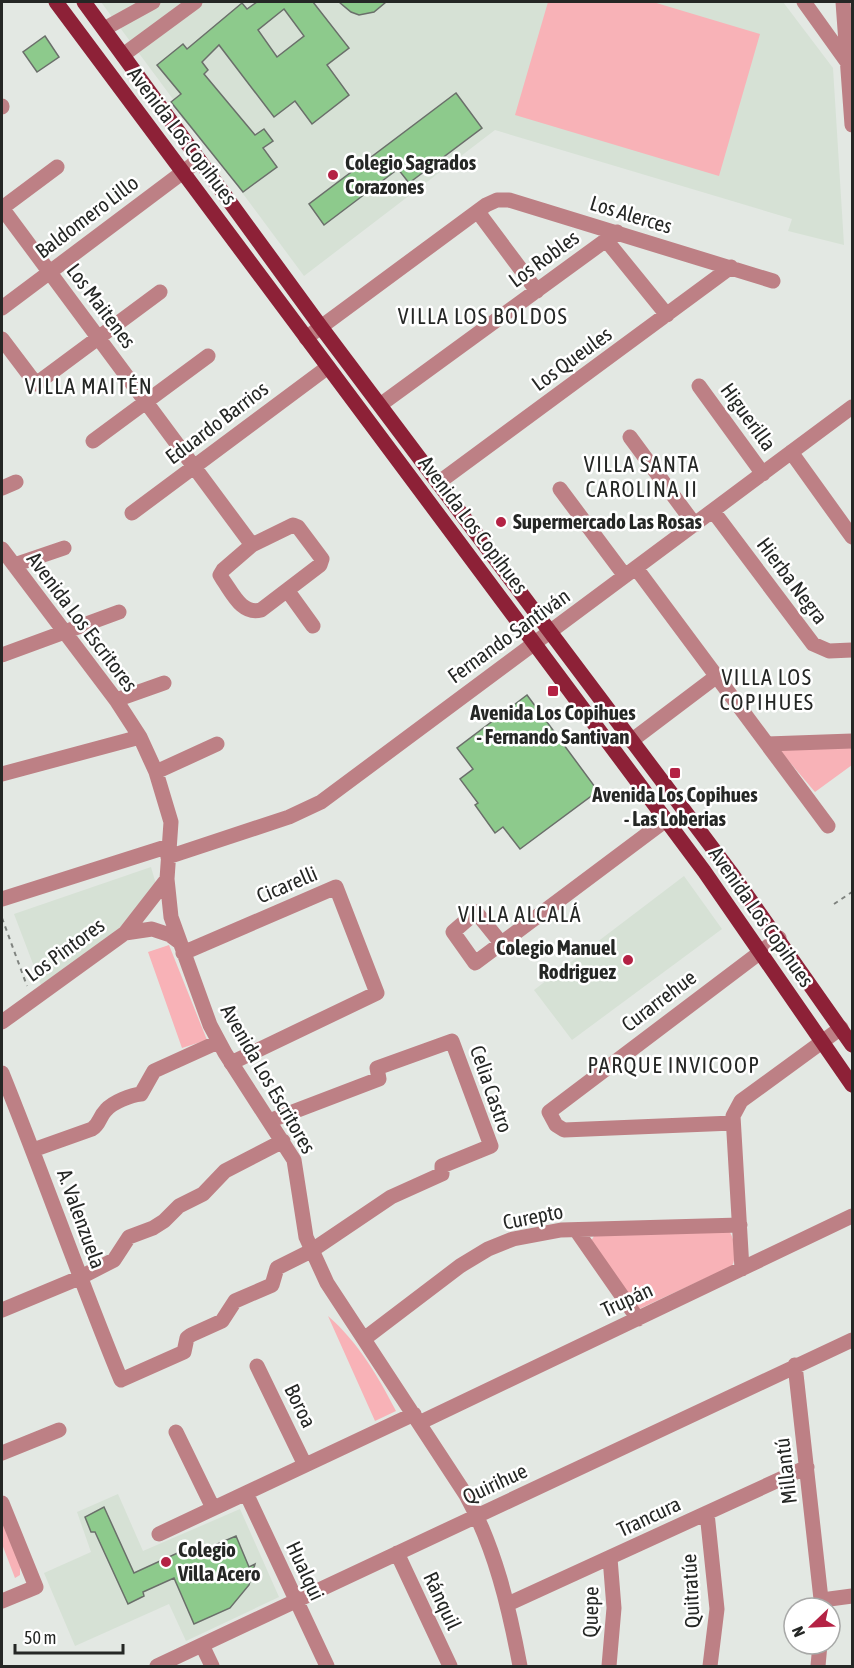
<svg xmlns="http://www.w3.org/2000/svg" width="854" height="1668" font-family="'Asap Condensed',sans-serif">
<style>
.built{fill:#d6e1d5}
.green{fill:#f8b2b7}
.building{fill:#8dca8c;stroke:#6a6f6a;stroke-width:1.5;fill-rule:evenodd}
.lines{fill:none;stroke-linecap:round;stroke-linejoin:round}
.path{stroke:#7f837f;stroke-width:2;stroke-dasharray:4.5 4.5;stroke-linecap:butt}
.minor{stroke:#bd8085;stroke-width:15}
.major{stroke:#8d2137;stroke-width:15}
.poi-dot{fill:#b42244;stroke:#fff;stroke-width:2}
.labels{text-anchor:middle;stroke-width:5;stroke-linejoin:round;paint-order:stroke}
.street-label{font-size:21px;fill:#252725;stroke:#fff}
.poi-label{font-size:21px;font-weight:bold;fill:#252725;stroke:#fff;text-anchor:start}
.neighbourhood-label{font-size:22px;letter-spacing:1.5px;fill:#252725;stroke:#fff}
</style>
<rect width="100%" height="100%" fill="#e3e8e3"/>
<path class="built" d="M101,2H783L833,68L844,245L788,231L792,219L495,130L304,276Z
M151,867L158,891L125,926L41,985L14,914Z
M684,876L722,929L572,1040L534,990Z
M118,1494L143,1551L240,1509L279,1597L186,1641L169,1604L75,1646L44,1573L91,1552L77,1512Z"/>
<path class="green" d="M548,2H653L760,34L719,176L515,115Z
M786,747L852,748V765L815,792L781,752Z
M169,945L207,1040L182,1048L148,952Z
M729,1231C735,1239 737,1257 732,1266L639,1309L591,1241L594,1236Z
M328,1316C358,1342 378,1376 396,1411L375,1421Z
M2,1518L20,1565V1575L15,1578L2,1544Z"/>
<path class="building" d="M257,2H313L349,48L327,65L349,95L312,124L295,101L274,117L219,45L202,62L208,70L204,74L255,135L264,129L273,141L263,148L277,167L243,192L171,102L181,94L157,65L183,44L187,49L242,3L247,9ZM284,9L304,36L277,57L258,30Z
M339,2H386L374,12L359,15L351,12Z
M45,36L59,57L37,72L23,52Z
M456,93L482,128L409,183L398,169L324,225L309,204Z
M527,695L598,791L520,849L503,827L495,833L475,805L478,803L460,779L473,769L457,748Z
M104,1507L134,1573L184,1550L187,1557L236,1536L249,1567L255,1564L249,1585L230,1608L194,1624L174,1578L143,1592L144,1596L128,1604L95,1532H91L85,1517Z"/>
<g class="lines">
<path class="path" d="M834,904L852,892
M2,918L27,986"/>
<path class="minor" d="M804,2L847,62
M843,2L852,125
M104,29L153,2
M123,55L195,2
M2,107V106
M57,167L2,208L252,545
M478,212L537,291
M606,240L667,315
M2,308L199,160
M306,338L486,205L497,200H509L773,281
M2,339L36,384L160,292
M699,386L763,474
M380,405L617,232
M630,437L695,525
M93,441L208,356
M791,452L852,537
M438,483L731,267
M2,488L16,482
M560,489L625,576
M713,511L813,644L829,651L852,650
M132,513L328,367
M293,525L298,527L322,559L320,565L261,610C242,615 233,594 223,580L220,575L223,570L252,545Z
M2,549L116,700L140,737L156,772L171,822L167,879L171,917L210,1025L225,1053L294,1160L306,1237L327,1283L466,1495C495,1548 509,1607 520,1666
M14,565L64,548
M636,568L828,826
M287,590L313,626
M2,655L119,612
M116,700L164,683
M631,741L717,676
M767,744L852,741
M156,772L217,744
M2,774L140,737
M168,857L289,817L321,802L852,407
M2,899L169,846
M125,933L167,879
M501,943L476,912L453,932L475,963L666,820
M183,953L336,887L377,993L231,1063
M2,1022L125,933L152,929L170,935L178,941
M2,1073C43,1174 79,1278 121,1380L184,1352L187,1338L191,1335L222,1321L235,1301L272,1285L277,1268L311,1251L391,1197L442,1174V1166L491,1146L452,1041L377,1068L379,1079L269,1121
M733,1123L564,1130L556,1125L549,1112L779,938
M33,1150L92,1129C100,1124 99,1117 106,1110C113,1102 131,1095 141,1094L154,1071L218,1042
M576,1230L638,1319
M742,1269L733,1116L741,1101L841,1028
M2,1310L79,1278L114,1260L129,1237L153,1228L164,1221L179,1206L203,1194L225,1171L283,1141
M364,1339L460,1266L488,1249L513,1239L561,1230L740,1225
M795,1365L822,1608
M257,1366L305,1465
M419,1423L852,1216
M176,1432L213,1508
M2,1453L59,1430
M246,1493L327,1666
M2,1503L36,1587L2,1601
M707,1513L717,1609L710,1666
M159,1534L414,1414
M397,1553L450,1666
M822,1600L852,1596
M508,1604L807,1467
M202,1645L212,1666
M157,1666L852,1340
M609,1666L614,1608L610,1558
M818,1666L820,1644"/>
<path class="major" d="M56,2L704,871L852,1085
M84,2L321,327L732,874L852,1045"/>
</g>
<g class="poi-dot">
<circle cx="333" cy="175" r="6"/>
<circle cx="501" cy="522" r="6"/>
<rect x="547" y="685" width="12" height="12" rx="3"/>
<rect x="669" y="767" width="12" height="12" rx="3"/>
<circle cx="628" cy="960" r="6"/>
<circle cx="166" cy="1562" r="6"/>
</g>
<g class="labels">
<g class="street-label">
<text transform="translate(182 136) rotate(53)" y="7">Avenida Los Copihues</text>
<text transform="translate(631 215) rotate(17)" y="7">Los Alerces</text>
<text transform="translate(87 217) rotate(-37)" y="7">Baldomero Lillo</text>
<text transform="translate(544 259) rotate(-36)" y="7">Los Robles</text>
<text transform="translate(101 306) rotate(53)" y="7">Los Maitenes</text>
<text transform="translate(572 359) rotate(-36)" y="7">Los Queules</text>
<text transform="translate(748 417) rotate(54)" y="7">Higuerilla</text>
<text transform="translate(217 423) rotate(-37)" y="7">Eduardo Barrios</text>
<text transform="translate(473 525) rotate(53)" y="7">Avenida Los Copihues</text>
<text transform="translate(792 581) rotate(53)" y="7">Hierba Negra</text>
<text transform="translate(82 622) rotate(53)" y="7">Avenida Los Escritores</text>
<text transform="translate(509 636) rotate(-36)" y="7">Fernando Santiván</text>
<text transform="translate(287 885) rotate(-23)" y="7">Cicarelli</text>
<text transform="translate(761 917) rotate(55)" y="7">Avenida Los Copihues</text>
<text transform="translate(65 950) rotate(-36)" y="7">Los Pintores</text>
<text transform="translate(659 1001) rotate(-37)" y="7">Curarrehue</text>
<text transform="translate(268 1079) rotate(60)" y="7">Avenida Los Escritores</text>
<text transform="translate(491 1089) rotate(71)" y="7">Celia Castro</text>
<text transform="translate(533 1217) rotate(-11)" y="7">Curepto</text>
<text transform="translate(81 1219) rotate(70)" y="7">A. Valenzuela</text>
<text transform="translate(627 1300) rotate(-25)" y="7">Trupán</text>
<text transform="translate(300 1406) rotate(64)" y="7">Boroa</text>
<text transform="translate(786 1471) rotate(-97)" y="7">Millantú</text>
<text transform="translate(495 1484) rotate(-25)" y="7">Quirihue</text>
<text transform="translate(649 1517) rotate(-25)" y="7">Trancura</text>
<text transform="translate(305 1571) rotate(65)" y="7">Hualqui</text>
<text transform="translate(691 1591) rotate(-93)" y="7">Quitratúe</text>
<text transform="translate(442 1601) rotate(65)" y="7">Ránquil</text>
<text transform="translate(591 1612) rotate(-89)" y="7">Quepe</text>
</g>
<g class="poi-label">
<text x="345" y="170">Colegio Sagrados<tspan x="345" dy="24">Corazones</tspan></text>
<text x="513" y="529">Supermercado Las Rosas</text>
<text x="553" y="720" text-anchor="middle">Avenida Los Copihues<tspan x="553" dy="24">- Fernando Santivan</tspan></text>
<text x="675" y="802" text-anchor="middle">Avenida Los Copihues<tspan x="675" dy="24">- Las Loberias</tspan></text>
<text x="616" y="955" text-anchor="end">Colegio Manuel<tspan x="616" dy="24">Rodriguez</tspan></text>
<text x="178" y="1557">Colegio<tspan x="178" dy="24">Villa Acero</tspan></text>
</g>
<g class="neighbourhood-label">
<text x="483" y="324">VILLA LOS BOLDOS</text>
<text x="89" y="394">VILLA MAITÉN</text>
<text x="642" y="472">VILLA SANTA<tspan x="642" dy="25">CAROLINA II</tspan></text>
<text x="767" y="685">VILLA LOS<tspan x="767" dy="25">COPIHUES</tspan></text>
<text x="520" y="922">VILLA ALCALÁ</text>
<text x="674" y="1073">PARQUE INVICOOP</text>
</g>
</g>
<rect width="854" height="1668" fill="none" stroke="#252725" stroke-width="6"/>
<g transform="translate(812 1626) rotate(247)"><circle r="28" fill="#ffffff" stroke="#a8a9a8" stroke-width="1.5"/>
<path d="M0-4.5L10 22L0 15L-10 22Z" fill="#b42244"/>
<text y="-9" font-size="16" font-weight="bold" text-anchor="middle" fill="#252725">N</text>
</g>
<path d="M15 1644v9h108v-9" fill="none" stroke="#252725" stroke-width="3"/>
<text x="24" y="1644" font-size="18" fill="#252725" stroke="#ffffff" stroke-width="4.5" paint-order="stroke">50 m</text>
</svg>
